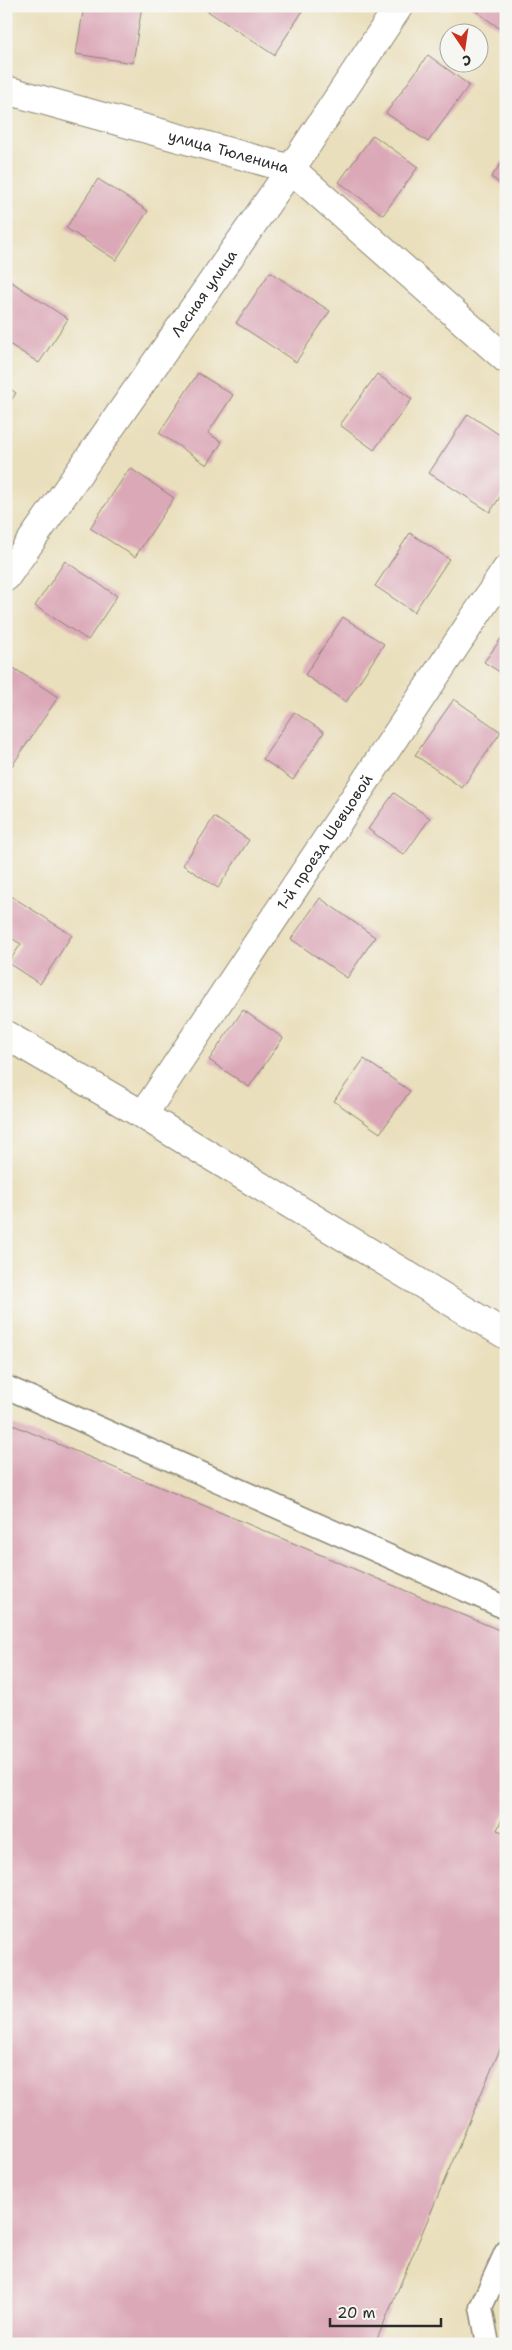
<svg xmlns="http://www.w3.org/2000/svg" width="512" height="2350" font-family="'Shantell Sans',sans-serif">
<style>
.building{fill:#dba8b8}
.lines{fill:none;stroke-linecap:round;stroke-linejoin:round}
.lane-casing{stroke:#8a8574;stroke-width:25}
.street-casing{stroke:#8a8574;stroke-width:30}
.lane{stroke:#fff;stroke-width:22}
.street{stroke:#fff;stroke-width:28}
.labels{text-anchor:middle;stroke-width:4.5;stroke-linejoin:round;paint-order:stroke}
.street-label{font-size:15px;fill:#2b2b2b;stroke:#f6f6f2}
</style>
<rect width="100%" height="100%" fill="#f6f6f2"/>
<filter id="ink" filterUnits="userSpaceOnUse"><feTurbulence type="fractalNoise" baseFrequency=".02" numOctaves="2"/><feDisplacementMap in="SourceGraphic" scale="10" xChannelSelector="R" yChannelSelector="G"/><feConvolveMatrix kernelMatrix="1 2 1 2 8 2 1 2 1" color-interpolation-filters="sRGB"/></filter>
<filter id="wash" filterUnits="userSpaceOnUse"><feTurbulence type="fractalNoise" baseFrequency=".0096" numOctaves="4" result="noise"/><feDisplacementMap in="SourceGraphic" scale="20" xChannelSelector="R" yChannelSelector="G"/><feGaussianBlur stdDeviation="1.12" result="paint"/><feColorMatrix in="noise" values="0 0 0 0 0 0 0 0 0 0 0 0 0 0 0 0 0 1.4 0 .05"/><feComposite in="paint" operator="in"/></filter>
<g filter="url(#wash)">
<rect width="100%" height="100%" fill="#eadfbc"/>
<g id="blocks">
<path class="building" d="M84,6H142L133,63L76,54Z
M208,6H306L274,55L206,10Z
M469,6H506V33Z
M428,55L469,85L428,142L386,113Z
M373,135L418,167L383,215L339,182Z
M506,157V188L491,177Z
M98,179L148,211L116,260L66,228Z
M270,272L330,311L296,362L236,323Z
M10,281L68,319L39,363L6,342V287Z
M198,373L233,395L208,433L222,442L207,465L159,433Z
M377,374L412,399L374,450L340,425Z
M6,386L16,393L6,408Z
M468,414L506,439V488L490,512L429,473Z
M130,468L174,498L135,557L90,528Z
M410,533L449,559L414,612L375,586Z
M65,561L117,596L88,640L35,606Z
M343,617L384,644L346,702L305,675Z
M506,632V676L484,662Z
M6,663L58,697L12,766L6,762Z
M454,699L501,732L462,788L415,755Z
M294,712L324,732L293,780L263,759Z
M394,793L430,818L404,855L368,829Z
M214,817L249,840L218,888L183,865Z
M11,896L72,935L40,984L8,963L21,944L6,935V903Z
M320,898L375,937L347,978L291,939Z
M243,1010L283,1038L249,1087L209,1060Z
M364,1059L410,1091L380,1133L334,1101Z
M6,1422L506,1633V1810L497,1830L506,1833V2035L375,2344H6Z"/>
</g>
</g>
<g filter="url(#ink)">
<use href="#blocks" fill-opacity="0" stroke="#8a8574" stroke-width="1"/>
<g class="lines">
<defs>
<path id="lane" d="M6,1387L506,1608
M488,2344L481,2307L506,2252"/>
<g id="street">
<path id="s1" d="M6,90L291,169L506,359"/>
<path id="s2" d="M6,577L291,169L399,6"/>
<path d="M6,1035L143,1115L506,1335"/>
<path id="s3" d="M143,1115L506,570"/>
</g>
</defs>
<use href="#lane" class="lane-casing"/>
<use href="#street" class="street-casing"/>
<use href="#lane" class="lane"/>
<use href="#street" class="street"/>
</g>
</g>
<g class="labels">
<g class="street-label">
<text dy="5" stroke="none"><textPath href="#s1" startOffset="231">улица Тюленина</textPath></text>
<text dy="5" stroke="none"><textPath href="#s2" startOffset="346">Лесная улица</textPath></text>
<text dy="5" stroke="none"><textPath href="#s3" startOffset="328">1-й проезд Шевцовой</textPath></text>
</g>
</g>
<rect width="512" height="2350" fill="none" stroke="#f6f6f2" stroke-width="25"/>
<g transform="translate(464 48) rotate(167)"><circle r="24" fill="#f6f6f2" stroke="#a5a5a2"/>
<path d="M0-4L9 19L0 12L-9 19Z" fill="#c8321e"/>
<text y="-8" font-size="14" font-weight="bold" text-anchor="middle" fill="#2b2b2b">С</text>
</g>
<path d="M330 2318v8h111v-8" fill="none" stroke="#2b2b2b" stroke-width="2.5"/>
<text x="337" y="2318" font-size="15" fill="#2b2b2b" stroke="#f6f6f2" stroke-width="4" paint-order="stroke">20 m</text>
</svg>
